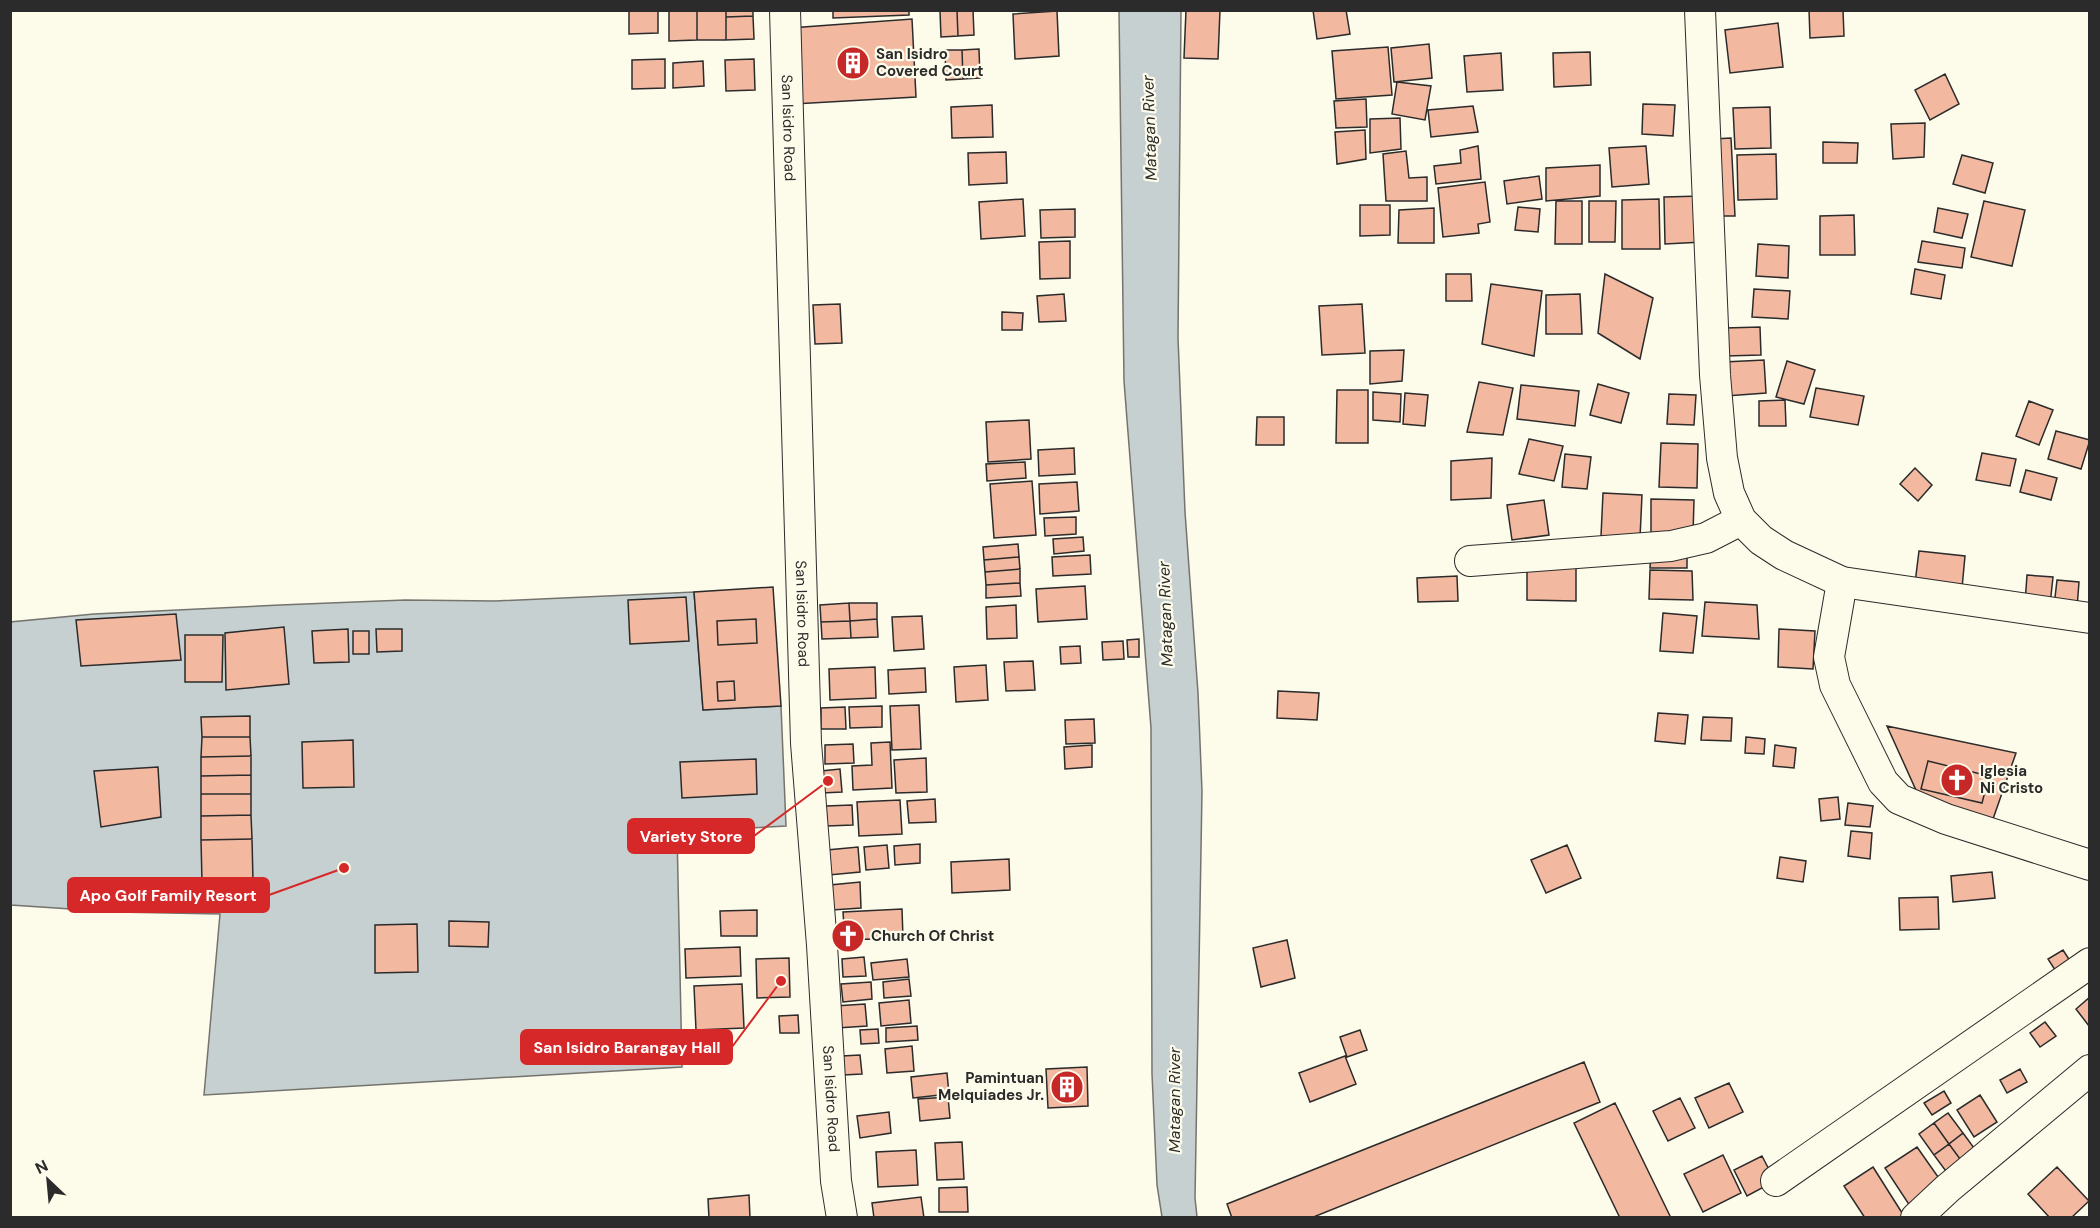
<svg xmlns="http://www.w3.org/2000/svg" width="2100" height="1228" font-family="'DM Sans',sans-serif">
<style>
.water{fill:#c7d0d0;stroke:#74746e;stroke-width:1.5}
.building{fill:#f2b8a0;stroke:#2b2b2b;stroke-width:1.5}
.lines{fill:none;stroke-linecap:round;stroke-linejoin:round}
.minor-casing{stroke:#2b2b2b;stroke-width:32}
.minor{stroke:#fdfbea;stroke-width:30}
.labels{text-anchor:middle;stroke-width:4.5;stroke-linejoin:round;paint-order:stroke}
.poi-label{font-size:15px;font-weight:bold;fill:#2b2b2b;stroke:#fdfbea;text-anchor:start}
.street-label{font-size:15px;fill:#2b2b2b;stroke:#fdfbea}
.water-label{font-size:16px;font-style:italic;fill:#2b2b2b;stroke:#fdfbea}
.leader{fill:none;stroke:#d62828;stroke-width:2}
.callout-dot{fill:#d62828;stroke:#fdfbea;stroke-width:2}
.callout{fill:#d62828;stroke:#d62828;stroke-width:2}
.callout-label{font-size:16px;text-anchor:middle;font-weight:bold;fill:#fff}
</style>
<rect width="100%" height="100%" fill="#fdfbea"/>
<path class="water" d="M1119,11H1181L1178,338L1185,512L1198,693L1202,791L1195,1198L1197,1217H1162L1157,1185L1152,1074L1151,728L1124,381Z
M694,592L703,710L781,706L786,826L677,832L682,1067L204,1095L220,914L116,912L11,905L10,622L94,614L280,605L405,600L495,601Z"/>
<path class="building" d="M629,10H658V33L629,34Z
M669,10H697V40L669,41Z
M697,10H726V40H697Z
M726,10H753V16L726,17Z
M833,10H909V15L833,18Z
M973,10L974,35L958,36L957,11Z
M1186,10H1220L1218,59L1184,58Z
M1313,10H1346L1350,34L1317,39Z
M1809,10H1843L1844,36L1810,38Z
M940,11H957L958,36L941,37Z
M1057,11L1059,56L1015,59L1013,14Z
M753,16L754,39L726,40V17Z
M912,19L916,97L794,104L790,28Z
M1778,23L1783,67L1730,73L1725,30Z
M1429,44L1432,78L1394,82L1391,48Z
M1388,47L1392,95L1336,99L1332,51Z
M979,49L980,78L963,79L962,50Z
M945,50H962L963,79L946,80Z
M1590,52L1591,85L1554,87L1553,53Z
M1501,53L1503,90L1467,92L1464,56Z
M665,59V88L632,89V60Z
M754,59L755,90L726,91L725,60Z
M703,61L704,86L673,88V63Z
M1945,74L1959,104L1930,120L1915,90Z
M1397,82L1431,86L1425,120L1392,114Z
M1366,99L1367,127L1336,128L1334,101Z
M1643,104L1675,105L1673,136L1642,134Z
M992,105L993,137L952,138L951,107Z
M1473,106L1478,132L1431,137L1428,110Z
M1770,107L1771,148L1735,149L1733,108Z
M1400,118L1401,149L1370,153V119Z
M1925,123L1924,157L1893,159L1891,124Z
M1365,130L1366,159L1337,164L1335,132Z
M1731,138L1735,216H1716L1713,139Z
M1823,142L1858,143L1857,163H1823Z
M1478,146L1481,179L1436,184L1434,166L1461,163L1460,150Z
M1646,146L1649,184L1612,187L1609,148Z
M1406,151L1409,178L1427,177V201H1386L1383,154Z
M1006,152L1007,183L969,185L968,153Z
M1776,154L1777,199L1738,200L1737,155Z
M1962,155L1993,163L1985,193L1953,184Z
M1600,165V196L1546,201V168Z
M1539,176L1542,199L1507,204L1504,181Z
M1485,182L1490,222L1478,224L1479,233L1443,237L1438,188Z
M1702,196L1703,242L1665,244L1664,197Z
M1023,199L1025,236L981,239L979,202Z
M1659,199L1660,249H1622V200Z
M1556,201H1582V244H1555Z
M1589,201H1616L1615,242H1589Z
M1984,201L2025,210L2012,266L1971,257Z
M1360,205H1390V235L1360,236Z
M1518,207L1540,209L1538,232L1515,230Z
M1434,208V243H1398L1399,210Z
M1938,208L1968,214L1962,238L1934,232Z
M1075,209V237L1041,238L1040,210Z
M1854,215L1855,255H1820V216Z
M1070,241V278L1040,279L1039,242Z
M1922,241L1965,248L1962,268L1918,262Z
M1758,244L1789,246L1788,278L1756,276Z
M1915,269L1945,275L1941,299L1911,294Z
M1446,274H1471L1472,301H1446Z
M1605,274L1653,298L1640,359L1598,333Z
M1491,284L1542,291L1534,356L1482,344Z
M1754,289L1790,291L1788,319L1752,317Z
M1064,294L1066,321L1039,322L1037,296Z
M1580,294L1582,334H1546V295Z
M840,304L842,343L815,344L813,305Z
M1362,304L1365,353L1322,355L1319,306Z
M1002,312L1023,313L1022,330H1002Z
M1760,327L1761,355L1725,356V328Z
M1404,350L1402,381L1370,384V351Z
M1764,360L1766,393L1726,396L1724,362Z
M1787,361L1815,370L1804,404L1776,397Z
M1479,382L1513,388L1503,435L1467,432Z
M1598,384L1629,393L1621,423L1590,415Z
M1521,385L1579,391L1575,426L1517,419Z
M1816,388L1864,396L1858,425L1810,417Z
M1337,390H1368V443H1336Z
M1373,392L1401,394L1400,422L1373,420Z
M1405,393L1428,395L1425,426L1403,424Z
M1669,394L1696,395L1694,425L1667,424Z
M1785,400L1786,426H1759V401Z
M2029,401L2053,410L2039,445L2016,436Z
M1257,417H1284V445H1256Z
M1029,420L1031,459L988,462L986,422Z
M2056,431L2090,440L2081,469L2048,459Z
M1529,439L1563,446L1554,481L1519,474Z
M1661,443L1698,444L1697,488L1659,487Z
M1074,448L1075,474L1039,476L1038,450Z
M1982,453L2016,459L2010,486L1976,480Z
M1565,454L1591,457L1587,489L1562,487Z
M1492,458L1491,498L1451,500V461Z
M1025,462L1026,478L987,481L986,464Z
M1915,468L1932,485L1918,501L1900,484Z
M2026,470L2057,478L2051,500L2020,492Z
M1032,481L1036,535L994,538L990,484Z
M1077,482L1079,511L1040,514L1039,484Z
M1603,493L1642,495L1640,538L1601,536Z
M1651,499L1694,500L1693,535L1651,534Z
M1544,500L1549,535L1512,540L1507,505Z
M1076,517V534L1045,536L1044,518Z
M1083,537L1084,551L1054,554L1053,539Z
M1018,544L1019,557L984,560L983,547Z
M1651,550H1687V568H1650Z
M1919,551L1965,556L1962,588L1915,583Z
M1090,555L1091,574L1053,576L1052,557Z
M1019,557L1020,569L985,572L984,560Z
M1527,565L1576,566V601L1527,600Z
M1020,569V583L986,585L985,572Z
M1650,570L1692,571L1693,600L1649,599Z
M2027,575L2053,577L2050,605L2025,603Z
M1457,576L1458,601L1418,602L1417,578Z
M2057,580L2079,582L2077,608L2054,606Z
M1020,583L1021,596L986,598V585Z
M1085,586L1087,619L1038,622L1036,589Z
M773,587L781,706L703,710L694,592Z
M686,597L689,641L630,644L628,600Z
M1705,602L1757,605L1759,639L1702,636Z
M849,603H877V619L850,621Z
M849,603L850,621L821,622L820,605Z
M1016,605L1017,638L987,639L986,607Z
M1663,613L1697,616L1693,653L1660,651Z
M176,614L181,660L81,666L76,620Z
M922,616L924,649L894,651L892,617Z
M756,619L757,643L718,645L717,621Z
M877,619L878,637L851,638L850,621Z
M850,621L851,638L822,639L821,622Z
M284,627L289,684L226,690L225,633Z
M348,629L349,662L314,663L312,631Z
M376,629H402V651L377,652Z
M1779,629L1815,631L1813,669L1778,667Z
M353,631H369V654H353Z
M185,635H223L222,682H185Z
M1139,639V657H1128L1127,640Z
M1123,641L1124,659L1103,660L1102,642Z
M1080,646L1081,663L1061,664L1060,647Z
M1033,661L1035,690L1006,691L1004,662Z
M986,665L988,700L956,702L954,667Z
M875,667L876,698L830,700L829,669Z
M925,668L926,692L889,694L888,670Z
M734,681L735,700L718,701L717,682Z
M1278,691L1319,693L1317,720L1277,718Z
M919,705L921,749L892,750L890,706Z
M882,706V727L850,728L849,707Z
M845,707L846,729H821V708Z
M1658,713L1688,715L1685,744L1655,741Z
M250,716V737H202L201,717Z
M1703,717L1732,718L1731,741L1701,740Z
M1094,719L1095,743L1066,744L1065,720Z
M1887,726L2016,753L1993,819L1920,799Z
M202,737H250L251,756L201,757Z
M1746,737L1765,739L1764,754L1745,753Z
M353,740L354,787L303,788L302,742Z
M890,742L892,788L853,790L852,766L872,765L871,743Z
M853,744L854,763L825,764V745Z
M1092,745V767L1065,769L1064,747Z
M1775,745L1796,748L1794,768L1773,766Z
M251,756V775L201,776V757Z
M926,758L927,792L896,793L894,760Z
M756,759L757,794L682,798L680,762Z
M1928,761L1989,776L1982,803L1921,789Z
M158,767L161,817L101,827L94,771Z
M840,769L842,792L822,793L821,771Z
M251,775V794H201V776Z
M201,794H251V815L201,816Z
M1838,797L1840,819L1821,821L1819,799Z
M935,799L936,822L909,823L907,801Z
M900,800L902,834L859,836L857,802Z
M1848,803L1873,806L1870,827L1845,825Z
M852,805L853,825L827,826L826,806Z
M251,815L252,839L201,840V816Z
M1851,831L1872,833L1870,859L1848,856Z
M252,839L253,881L202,882L201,840Z
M920,844V863L895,865L894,846Z
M887,845L889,868L866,870L864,847Z
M1567,845L1581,878L1546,893L1531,860Z
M858,847L860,872L829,875L827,850Z
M1780,857L1806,861L1803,882L1777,878Z
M1009,859L1010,890L952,893L951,862Z
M1992,872L1995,898L1953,902L1951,876Z
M860,882L861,908L832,910L830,885Z
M1938,897L1939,929L1900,930L1899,898Z
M902,909L903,938L845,940L843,912Z
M757,910V936H721L720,911Z
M449,921L489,922L488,947L449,946Z
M417,924L418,972L375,973V925Z
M1287,940L1295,978L1261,987L1253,948Z
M740,947L741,976L686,978L685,949Z
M2063,950L2072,964L2057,973L2048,959Z
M864,957L866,976L843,977L842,959Z
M789,958L790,997L757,998L756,959Z
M907,959L909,977L873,980L871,963Z
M909,979L911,996L884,998L883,982Z
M871,982L872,999L843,1002L841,984Z
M742,984L744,1028L696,1030L694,986Z
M2090,997V1026H2089L2076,1009Z
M909,1000L911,1023L881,1026L879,1003Z
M865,1004L867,1026L837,1028L835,1006Z
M798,1015L799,1033H780L779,1016Z
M2045,1022L2056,1036L2040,1047L2030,1033Z
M917,1026L918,1040L886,1042V1028Z
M878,1029L879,1043L861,1044L860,1030Z
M1360,1030L1367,1050L1347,1057L1340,1037Z
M912,1046L914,1071L887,1073L885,1049Z
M860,1055L862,1074L843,1075L842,1056Z
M1345,1056L1356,1084L1310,1102L1299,1073Z
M1584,1062L1600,1102L1311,1218H1232L1227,1204Z
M1087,1067L1088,1106L1048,1108L1046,1069Z
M2020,1069L2027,1082L2007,1093L2000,1080Z
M947,1073L949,1094L913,1098L911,1077Z
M1729,1083L1743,1112L1709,1128L1695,1098Z
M1944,1091L1951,1103L1932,1115L1924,1103Z
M1980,1095L1997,1122L1974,1137L1957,1110Z
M948,1097L950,1118L920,1121L918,1099Z
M1680,1098L1695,1128L1668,1141L1653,1111Z
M1615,1103L1671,1218H1620L1574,1123Z
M889,1112L891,1133L860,1138L857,1116Z
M1948,1113L1963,1133L1949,1144L1934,1123Z
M1934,1123L1949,1144L1934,1155L1919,1134Z
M1963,1133L1977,1152L1963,1163L1949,1144Z
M962,1142L964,1179L937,1180L935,1143Z
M1949,1144L1963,1163L1948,1174L1934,1155Z
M1917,1147L1943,1184L1910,1206L1885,1168Z
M916,1150L918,1185L878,1187L876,1152Z
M1723,1155L1741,1193L1703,1212L1684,1174Z
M1762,1156L1775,1181L1747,1196L1734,1170Z
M1873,1167L1904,1216L1902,1218H1865L1844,1186Z
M2057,1167L2089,1201L2071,1218H2050L2028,1194Z
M967,1187L968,1212H939V1188Z
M749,1195L750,1218H709L708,1199Z
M921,1197L924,1218H874L872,1203Z"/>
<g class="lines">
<defs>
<g id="minor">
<path id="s1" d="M785,10L806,743L822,945L836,1181L842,1218"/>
<path d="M1700,10L1715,375L1722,458L1729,493L1741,520L1761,540L1784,555L1842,582L2090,618"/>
<path d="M1470,561L1671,546L1706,538L1741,520"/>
<path d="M1842,582L1829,657L1835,685L1883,782L1899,799L1946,819L2090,865"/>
<path d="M1776,1181L2090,963"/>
<path d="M1916,1218L1947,1189L2090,1070"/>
</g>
</defs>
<use href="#minor" class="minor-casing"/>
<use href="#minor" class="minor"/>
</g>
<defs>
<symbol id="building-disc" viewBox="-11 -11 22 22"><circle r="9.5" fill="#c62828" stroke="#fdfbea"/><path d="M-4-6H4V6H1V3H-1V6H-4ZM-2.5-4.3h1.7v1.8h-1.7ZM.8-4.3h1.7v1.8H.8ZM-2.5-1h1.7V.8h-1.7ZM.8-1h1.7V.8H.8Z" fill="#fff"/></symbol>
<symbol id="church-disc" viewBox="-11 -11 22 22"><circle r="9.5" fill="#c62828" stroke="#fdfbea"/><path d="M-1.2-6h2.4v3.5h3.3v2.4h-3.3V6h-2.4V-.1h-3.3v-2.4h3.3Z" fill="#fff"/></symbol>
</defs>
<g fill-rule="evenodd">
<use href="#building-disc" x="834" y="44" width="38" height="38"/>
<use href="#church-disc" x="1938" y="761" width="38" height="38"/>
<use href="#church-disc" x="829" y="917" width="38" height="38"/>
<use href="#building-disc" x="1048" y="1068" width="38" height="38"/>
</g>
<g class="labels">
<g class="poi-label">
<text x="876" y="59">San Isidro<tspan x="876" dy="17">Covered Court</tspan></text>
<text x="1980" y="776">Iglesia<tspan x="1980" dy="17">Ni Cristo</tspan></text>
<text x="871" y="941">Church Of Christ</text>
<text x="1044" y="1083" text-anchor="end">Pamintuan<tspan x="1044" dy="17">Melquiades Jr.</tspan></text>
</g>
<g class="street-label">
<text dy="5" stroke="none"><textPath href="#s1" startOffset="118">San Isidro Road</textPath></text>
<text dy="5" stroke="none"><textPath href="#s1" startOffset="604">San Isidro Road</textPath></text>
<text dy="5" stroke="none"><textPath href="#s1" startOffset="1090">San Isidro Road</textPath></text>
</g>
<g class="water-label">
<text transform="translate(1149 128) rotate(-92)" y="6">Matagan River</text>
<text transform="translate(1165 614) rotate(-92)" y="6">Matagan River</text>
<text transform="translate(1174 1100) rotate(-90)" y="6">Matagan River</text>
</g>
</g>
<path class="leader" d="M828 781L754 836M344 868L269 895M781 981L732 1047"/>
<g class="callout-dot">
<circle cx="828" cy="781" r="6"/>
<circle cx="344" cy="868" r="6"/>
<circle cx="781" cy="981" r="6"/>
</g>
<g class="callout">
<rect x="628" y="819" width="126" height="34" rx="6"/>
<rect x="68" y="878" width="201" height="34" rx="6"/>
<rect x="521" y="1030" width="211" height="34" rx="6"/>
</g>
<g class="callout-label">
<text x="691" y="842">Variety Store</text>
<text x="168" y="901">Apo Golf Family Resort</text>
<text x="627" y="1053">San Isidro Barangay Hall</text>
</g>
<rect width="2100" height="1228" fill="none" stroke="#2b2b2b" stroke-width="24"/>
<g transform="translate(48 1180) rotate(334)" stroke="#fdfbea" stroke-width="4.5" paint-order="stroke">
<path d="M0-4.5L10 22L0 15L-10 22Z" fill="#2b2b2b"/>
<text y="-9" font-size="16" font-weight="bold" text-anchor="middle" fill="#2b2b2b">N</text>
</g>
</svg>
